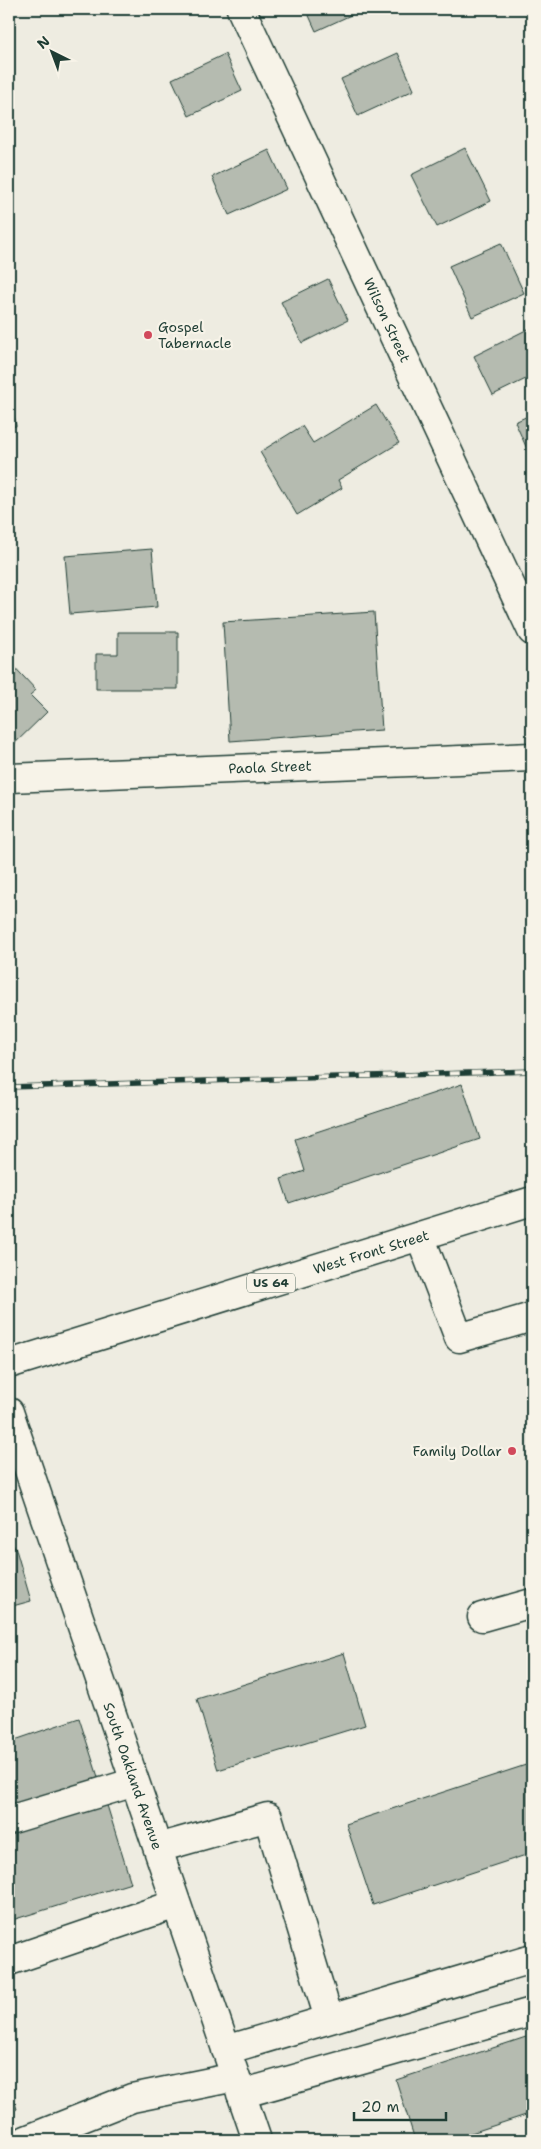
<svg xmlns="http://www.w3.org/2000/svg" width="541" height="2149" font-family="'Shantell Sans',sans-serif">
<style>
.building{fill:#b5bbb0;stroke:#1f3d34}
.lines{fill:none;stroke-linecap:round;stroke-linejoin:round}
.minor-casing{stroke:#1f3d34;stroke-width:31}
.major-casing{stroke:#1f3d34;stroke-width:31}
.minor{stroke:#f7f3e8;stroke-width:28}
.major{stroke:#f7f3e8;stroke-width:28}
.rail-casing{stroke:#1f3d34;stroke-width:5.5}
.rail{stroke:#f7f3e8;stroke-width:4;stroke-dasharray:11;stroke-linecap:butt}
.poi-dot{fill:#d1495b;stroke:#f7f3e8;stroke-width:2}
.labels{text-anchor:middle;stroke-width:4.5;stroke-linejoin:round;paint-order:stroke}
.shield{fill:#f7f3e8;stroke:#60746a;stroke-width:1}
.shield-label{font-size:12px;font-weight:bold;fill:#1f3d34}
.street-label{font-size:14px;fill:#1f3d34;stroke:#f7f3e8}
.poi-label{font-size:14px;fill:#1f3d34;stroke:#f7f3e8;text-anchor:start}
</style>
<rect width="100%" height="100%" fill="#eeece1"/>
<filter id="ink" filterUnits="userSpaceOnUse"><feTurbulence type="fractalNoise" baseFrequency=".02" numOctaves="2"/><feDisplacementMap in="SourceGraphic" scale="10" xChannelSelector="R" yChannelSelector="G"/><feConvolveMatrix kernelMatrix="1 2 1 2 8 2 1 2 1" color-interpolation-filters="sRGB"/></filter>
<g filter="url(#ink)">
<path class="building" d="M306,9H364L316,31Z
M398,53L414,90L358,116L341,79Z
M225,54L242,91L189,116L172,79Z
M465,148L491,201L437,227L411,175Z
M269,150L287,189L229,215L212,177Z
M501,243L524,293L472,317L449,266Z
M328,279L348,320L302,343L281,302Z
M532,327V376L493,395L474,356Z
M9,386L16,426L9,427Z
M376,405L399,443L338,480L342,488L297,515L260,452L302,426L313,443Z
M532,414V460L515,422Z
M152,549L157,607L70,614L65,556Z
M374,612L382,730L230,741L223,622Z
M118,632H178V689H96V654H118Z
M9,661L36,690L30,695L47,712L9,749Z
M462,1084L480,1139L289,1203L281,1179L305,1171L295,1139Z
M15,1546L31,1601L9,1607V1548Z
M344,1653L365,1725L218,1770L197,1699Z
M79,1718L99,1780L9,1810V1742Z
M532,1763V1853L373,1905L346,1824Z
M106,1802L131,1883L9,1921V1832Z
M532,2035V2113L450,2140H415L396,2080Z
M9,2085L17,2109L9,2112Z"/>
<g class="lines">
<defs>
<path id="minor" d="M241,9L532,631
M9,778L532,757
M420,1236L459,1338L532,1317
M9,1412L257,2140
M482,1617L532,1603
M9,1820L135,1782
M158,1848L268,1817L329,2019
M9,1961L176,1904
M226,2050L532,1959
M241,2094L532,2012
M26,2140L132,2098L235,2077"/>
<path id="major" d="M9,1364L532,1201"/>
</defs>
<use href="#minor" class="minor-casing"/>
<use href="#major" class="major-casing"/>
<use href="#minor" class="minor"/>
<use href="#major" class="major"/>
<defs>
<path id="rail" d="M9,1087L532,1071"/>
</defs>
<use href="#rail" class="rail-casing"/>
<use href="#rail" class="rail"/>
</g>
</g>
<g class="poi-dot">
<circle cx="148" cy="335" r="5"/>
<circle cx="512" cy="1451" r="5"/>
</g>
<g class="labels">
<rect class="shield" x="247" y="1273.5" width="48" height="19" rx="4"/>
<g class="shield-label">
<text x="271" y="1287">US 64</text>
</g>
<g class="street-label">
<text transform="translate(387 320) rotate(65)" y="5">Wilson Street</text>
<text transform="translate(270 767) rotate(-2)" y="5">Paola Street</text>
<text transform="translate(371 1252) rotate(-17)" y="5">West Front Street</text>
<text transform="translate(133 1776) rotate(71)" y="5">South Oakland Avenue</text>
</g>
<g class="poi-label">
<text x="158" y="332">Gospel<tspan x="158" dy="16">Tabernacle</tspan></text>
<text x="502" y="1456" text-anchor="end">Family Dollar</text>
</g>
</g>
<rect width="541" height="2149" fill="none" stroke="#f7f3e8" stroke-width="30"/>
<rect x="15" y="15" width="511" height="2119" fill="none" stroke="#1f3d34" stroke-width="2" filter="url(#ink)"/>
<g transform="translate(52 52) rotate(318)" stroke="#f7f3e8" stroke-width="4" paint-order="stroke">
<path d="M0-4L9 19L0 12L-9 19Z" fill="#1f3d34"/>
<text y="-8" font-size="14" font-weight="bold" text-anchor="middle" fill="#1f3d34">N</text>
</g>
<path d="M354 2112v8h92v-8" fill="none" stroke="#1f3d34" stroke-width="2.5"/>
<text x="361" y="2112" font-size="15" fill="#1f3d34" stroke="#f7f3e8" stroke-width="4" paint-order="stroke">20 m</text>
</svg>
